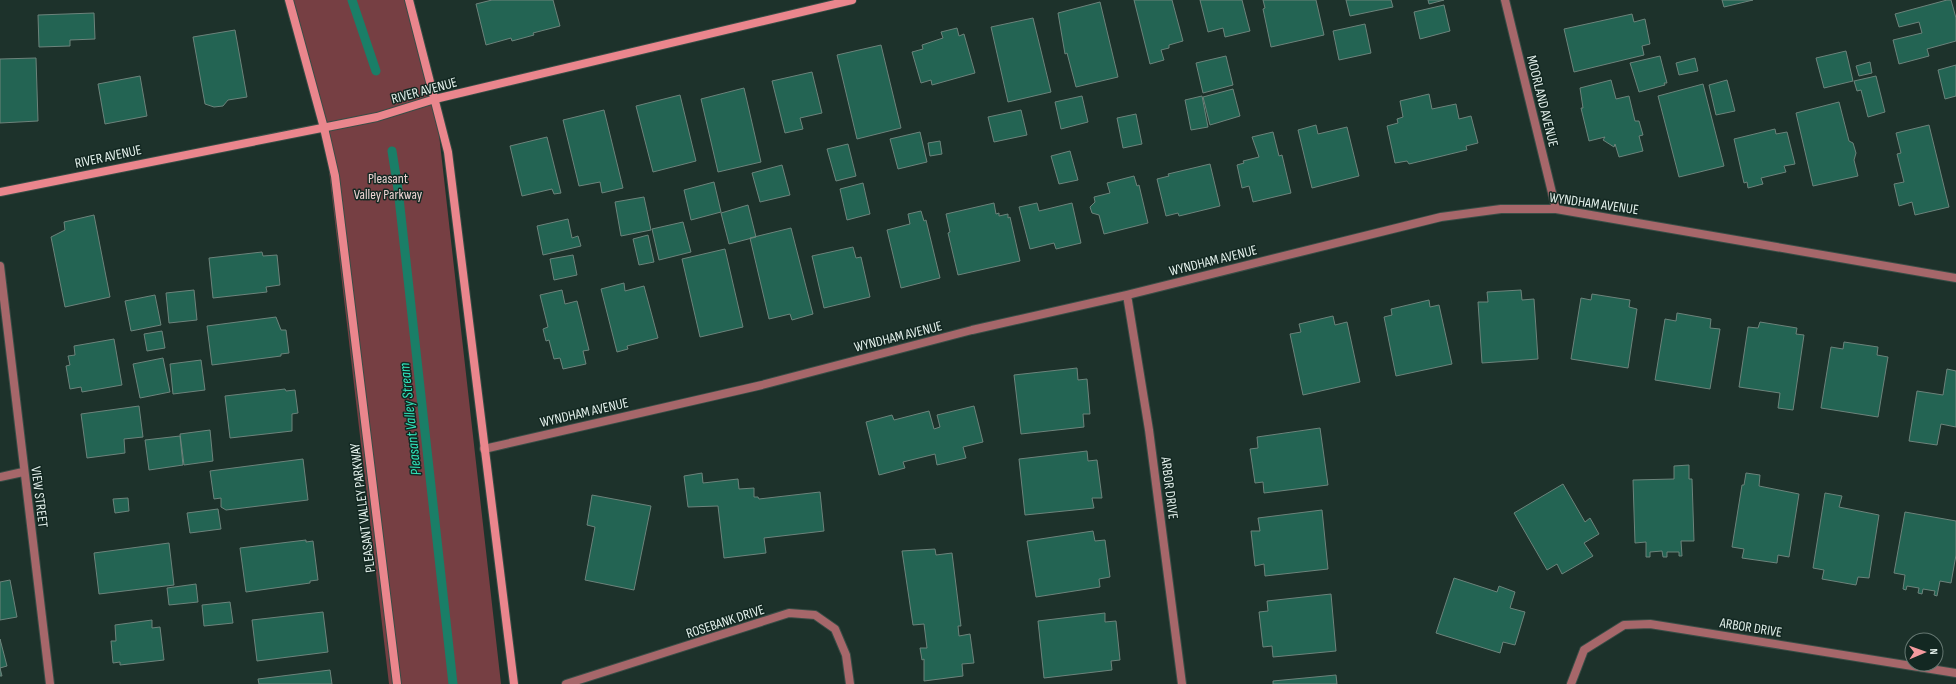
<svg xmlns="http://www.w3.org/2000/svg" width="1956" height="684" font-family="'Sofia Sans Condensed',sans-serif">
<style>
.green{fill:#763f43}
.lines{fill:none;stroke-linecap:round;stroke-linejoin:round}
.stream{stroke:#1a7e67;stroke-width:9}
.building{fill:#236453;stroke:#6c837b}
.street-casing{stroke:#394d46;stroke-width:10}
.secondary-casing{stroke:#394d46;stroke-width:10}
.street{stroke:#a6676a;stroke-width:8}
.secondary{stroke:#ea868d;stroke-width:8}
.labels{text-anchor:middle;stroke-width:3;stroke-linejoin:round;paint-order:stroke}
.street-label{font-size:14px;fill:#e3f0eb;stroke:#132822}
.park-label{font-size:14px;fill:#edd3d3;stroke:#132822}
.water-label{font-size:15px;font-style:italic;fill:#30e3ba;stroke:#132822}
</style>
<rect width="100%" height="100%" fill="#1d322b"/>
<path class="green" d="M293,0H410L435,99L501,684H389L324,128Z"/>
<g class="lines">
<path class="stream" d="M352,0L376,71
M392,151L398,189L453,684"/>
</g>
<path class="building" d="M492,0H553L560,26L533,33L534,35L512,41L511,38L486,45L476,4Z
M1134,0H1172L1183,41L1169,45V48L1161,50L1164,60L1150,64Z
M1200,0H1242L1250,31L1225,37L1223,28L1208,32Z
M1263,0H1316L1324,35L1271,47L1263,9L1265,8Z
M1346,0H1391L1393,7L1350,16Z
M1428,0H1444L1429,4Z
M1722,0H1753L1724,7Z
M1947,0H1951L1956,18V41L1927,49L1929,56L1899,64L1893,40L1922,33L1919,22L1899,27L1895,14Z
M1100,2L1118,77L1076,87L1067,53L1065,54L1058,13Z
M1444,5L1450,31L1420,39L1414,12Z
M94,13L95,39L70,40V46L39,47L38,15Z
M1632,14L1634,22L1645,19L1650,44L1642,46L1644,55L1574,72L1564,29Z
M1033,18L1051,92L1008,102L991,27Z
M1365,24L1371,53L1339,60L1333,31Z
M957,28L959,36L964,34L975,73L932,85L931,80L921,83L912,52L923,49L922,45L943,38L941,32Z
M235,30L247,97L228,100L223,106L214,107L205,104L193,37Z
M881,45L901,128L857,139L837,55Z
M1846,51L1853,81L1824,88L1816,58Z
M1226,56L1233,85L1203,93L1196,63Z
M1660,56L1667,83H1664L1665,85L1639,92L1630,63Z
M36,58L38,121L0,123V59Z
M1695,58L1698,71L1679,75L1676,63Z
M1870,62L1872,73L1859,76L1856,66Z
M1956,65V96L1945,99L1938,70Z
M812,72L822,113L800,118L803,129L785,133L772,81Z
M140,76L147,116L105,124L98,84Z
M1876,76L1885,112L1868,117L1861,90L1857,91L1854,81Z
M1611,80L1616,99L1629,96L1635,121H1639L1643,135L1639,136L1643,151L1619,157L1615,144L1614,147L1603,140L1605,137L1589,141L1581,108H1583L1580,88Z
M1727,80L1735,111L1716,115L1709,85Z
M1703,84L1724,166L1679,177L1658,96Z
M744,88L761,162L718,172L701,99Z
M1233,89L1240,116L1210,125L1203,97Z
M1429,94L1432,109L1456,104L1459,119L1471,116L1478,143L1466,146L1467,150L1409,164L1407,161L1395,163L1387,126L1398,123L1397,119L1403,117L1400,101Z
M680,95L696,161L653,172L636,106Z
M1082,96L1088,122L1061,129L1055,102Z
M1202,96L1208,127L1191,130L1185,100Z
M1839,102L1849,141L1853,143L1856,153L1854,160L1858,176L1813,186L1796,113Z
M604,110L623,188L602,193L600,182L579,186L563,120Z
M1021,110L1027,135L994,142L988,117Z
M1136,114L1142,144L1123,148L1117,118Z
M1316,125L1318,134L1347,127L1359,176L1312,188L1298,130Z
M1929,125L1949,207L1915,215L1912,202L1899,206L1894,184L1904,182L1897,154L1901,153L1896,133Z
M1775,129L1776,134L1787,132L1795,164L1784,166L1786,172L1761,178L1763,184L1748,188L1747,182L1744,183L1734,139Z
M920,132L927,162L898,169L890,139Z
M1273,132L1279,156L1282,155L1291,193L1253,202L1249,186L1242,188L1237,165L1244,163L1243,161L1259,157L1252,137Z
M547,137L561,193L554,194L552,189L522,196L510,146Z
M940,141L942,154L930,156L928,143Z
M848,144L856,176L836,181L827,149Z
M1070,151L1078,180L1059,184L1051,156Z
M1210,164L1220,206L1179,216L1178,213L1166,216L1157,179L1169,176L1168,174Z
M782,165L790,195L760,202L752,173Z
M1134,176L1137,186L1139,185L1148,223L1104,234L1099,215L1092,213L1090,207L1095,202L1094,197L1110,193L1107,183Z
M714,182L721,212L691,220L684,190Z
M863,183L870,214L847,220L840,189Z
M644,197L651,230L621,236L615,202Z
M994,203L996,214L999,213V216L1008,214V218L1010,217L1020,261L958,275L948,233L950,232L946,214Z
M1037,203L1039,211L1072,203L1081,243L1056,249L1054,243L1030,249L1019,207Z
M748,205L756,237L729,244L721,213Z
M921,211L924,221L926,220L940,278L901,288L887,230L910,224L908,214Z
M94,215L110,297L65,307L51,237L65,230L64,222Z
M568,219L572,238L578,236L581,246L543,255L537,226Z
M683,222L691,252L659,260L652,229Z
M791,228L813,314L792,320L790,314L769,319L750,238Z
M648,235L654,262L639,265L633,239Z
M853,247L856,258L861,257L870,297L824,308L812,256Z
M725,249L743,327L700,337L682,259Z
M262,252L263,256L277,255L280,285L266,287L267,292L213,298L209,258Z
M573,255L577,275L554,280L550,259Z
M624,283L625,291L644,286L658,338L627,346L628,349L617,352L601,289Z
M194,290L197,320L169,323L166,293Z
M562,290L565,304L577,301L589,350L583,351L586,364L563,369L560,358L554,359L549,340L546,341L543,329L548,327L540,295Z
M1521,290L1522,300L1534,299L1538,359L1482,363L1478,302H1488L1487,292Z
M1592,294L1630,300L1629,307L1637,309L1628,368L1571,359L1581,298L1591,300Z
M155,295L161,325L131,331L125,301Z
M1429,300L1430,307L1439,305L1452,364L1396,376L1384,317L1392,315L1391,309Z
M1677,313L1711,319L1710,328L1720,329L1710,389L1655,380L1665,319L1676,321Z
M1333,316L1335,325L1347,322L1360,382L1303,395L1290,334L1301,332L1299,324Z
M276,317L281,330H286L289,353L281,354V356L212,365L207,326Z
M1760,322L1797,328L1796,334L1804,335L1793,410L1778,408L1780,393L1739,387L1748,327L1758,328Z
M162,331L165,348L147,351L144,334Z
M114,339L122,385L82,392L81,387L70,389L66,366L70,365L68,356L75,355L74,346Z
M1844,342L1878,347L1877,355L1888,357L1878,417L1821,408L1831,347L1843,349Z
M163,358L170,392L140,398L133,364Z
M201,360L205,390L173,394L170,364Z
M1077,368L1078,380L1087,379L1090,414H1083L1084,427L1021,434L1014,375Z
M1947,369L1956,371V427L1941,424L1937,445L1909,441L1917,391L1943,395Z
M285,389L286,391L295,390L298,413L292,414V431L230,438L225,396Z
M139,406L143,437L124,439L125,453L87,458L81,414Z
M974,406L983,442L963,447L966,458L937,465L935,454L903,462L905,468L879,475L866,422L892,415L894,420L929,411L934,429L940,427L937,415Z
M1320,428L1328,485L1264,493L1263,482L1255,483L1250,449L1258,448L1257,437Z
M210,430L213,461L184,465L180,434Z
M180,436L183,465L149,470L145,440Z
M1087,451L1088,461L1097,460L1102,498H1092L1094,508L1025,515L1019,459Z
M303,459L308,500L226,510L221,507V498L214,499L210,471Z
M1689,465V479H1692L1694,541H1681L1682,556H1679V552H1667V557H1663L1662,551L1650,552V557H1646V542L1635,543L1633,480L1674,479V466Z
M702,473L703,483L738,479L739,489L754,488V497H758L759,499L820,492L824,531L764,538L766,553L724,558L718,506L688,507L684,476Z
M1746,473L1760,475L1759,486L1799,494L1789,557L1778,555L1777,563L1742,558L1744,549L1732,547L1742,485H1744Z
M1563,484L1585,522L1590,518L1599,534L1584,543L1593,556L1562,574L1557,564L1547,570L1514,513Z
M1825,493L1842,496L1839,507L1879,515L1869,578L1858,577L1856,585L1822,579L1824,570L1813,568Z
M592,495L651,506L634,590L585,580L595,527L587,525Z
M128,498L129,511L115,513L113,499Z
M218,509L221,529L190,533L187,513Z
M1322,510L1328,569L1265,576L1264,564L1255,566L1251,531H1260L1258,518Z
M1905,512L1956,521V555L1951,583L1940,581L1937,596L1934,595L1935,591L1923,589L1922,594L1918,593L1919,588L1907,586L1906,590L1903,589L1905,575L1894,573Z
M1093,531L1095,541L1105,540L1110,577L1099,579L1100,587L1036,597L1027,541Z
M306,540V542L313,541L318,580L310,581V583L246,592L240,548Z
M169,543L174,585L99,594L94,553Z
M935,549L936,555L952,553L961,626H958L959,636L970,634L974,663L962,664L963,676L924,681V659L922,660L920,648H927L924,624L913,625L902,551Z
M1454,578L1497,592L1499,586L1515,592L1510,608L1525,612L1515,645L1503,642L1500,653L1436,633Z
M10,580L17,617L0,620V582Z
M196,584L198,602L169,605L167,588Z
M1331,594L1336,651L1273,657L1272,646L1263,647L1259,612L1268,611L1267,601Z
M230,602L233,623L204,626L202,605Z
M323,612L328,652L257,661L252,620Z
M1105,613V622L1116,621L1120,660L1111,661L1112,670L1044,678L1038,621Z
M152,620V628L160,627L164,660L120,665V662L113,663L111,641H116L115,625Z
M0,639L7,666L0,668L2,676H0Z
M330,670L332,684H259L258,679Z
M1336,675L1337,684H1273V681Z"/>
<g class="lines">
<defs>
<path id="street" d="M1505,0L1556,209
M0,266L50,684
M1127,295L1149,430L1182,684
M484,449L762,385L972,330L1127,295L1441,217L1501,209H1556L1956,278
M0,477L23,472
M566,684L789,613L815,615L835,629L846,655L850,684
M1571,684L1584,650L1624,625L1650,624L1956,673"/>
<path id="secondary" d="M289,0L324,128L335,176L397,684
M409,0L448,152L514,684
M0,192L377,117L435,99L852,0"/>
</defs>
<use href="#street" class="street-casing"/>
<use href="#secondary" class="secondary-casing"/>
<use href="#street" class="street"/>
<use href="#secondary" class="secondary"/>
</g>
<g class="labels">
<g class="street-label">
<text transform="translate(424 90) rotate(-15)" y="5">RIVER AVENUE</text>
<text transform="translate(1543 101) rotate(76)" y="5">MOORLAND AVENUE</text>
<text transform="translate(108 156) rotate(-12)" y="5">RIVER AVENUE</text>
<text transform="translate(1594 203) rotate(8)" y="5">WYNDHAM AVENUE</text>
<text transform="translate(1213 260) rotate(-14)" y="5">WYNDHAM AVENUE</text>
<text transform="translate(898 336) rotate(-14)" y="5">WYNDHAM AVENUE</text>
<text transform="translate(584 412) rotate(-13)" y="5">WYNDHAM AVENUE</text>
<text transform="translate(1170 488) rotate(83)" y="5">ARBOR DRIVE</text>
<text transform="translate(40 497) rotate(83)" y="5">VIEW STREET</text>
<text transform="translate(362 508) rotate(-97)" y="5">PLEASANT VALLEY PARKWAY</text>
<text transform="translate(725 621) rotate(-18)" y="5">ROSEBANK DRIVE</text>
<text transform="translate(1751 627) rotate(9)" y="5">ARBOR DRIVE</text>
</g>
<g class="park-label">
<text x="388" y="183">Pleasant<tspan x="388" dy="16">Valley Parkway</tspan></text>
</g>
<g class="water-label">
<text transform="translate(410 419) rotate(-96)" y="5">Pleasant Valley Stream</text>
</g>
</g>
<g transform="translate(1924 652) rotate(88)"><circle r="19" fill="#132822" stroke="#667872"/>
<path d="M0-3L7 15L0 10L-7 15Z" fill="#f49b9f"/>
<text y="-6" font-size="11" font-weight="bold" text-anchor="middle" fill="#e3f0eb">N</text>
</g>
</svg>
